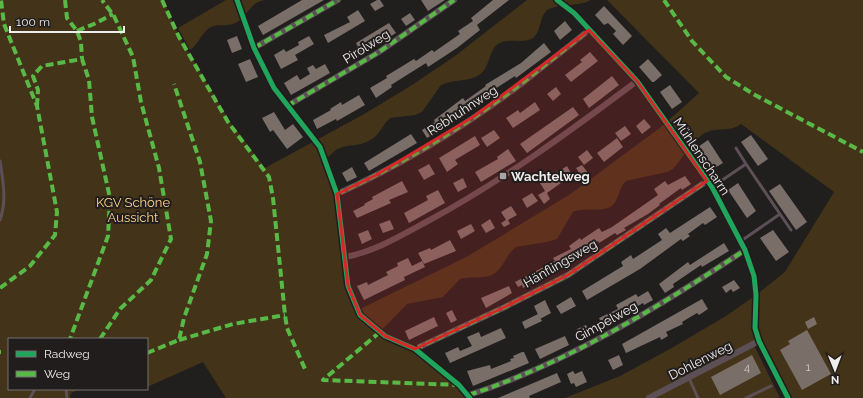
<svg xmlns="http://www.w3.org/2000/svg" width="863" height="398" font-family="Raleway,sans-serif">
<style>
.green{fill:#433419}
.building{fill:#7a6e69}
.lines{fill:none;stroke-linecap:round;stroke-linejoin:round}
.lane{stroke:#5c5056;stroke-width:3}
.street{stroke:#5c5056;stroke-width:6}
.quiet{stroke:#58b947;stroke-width:4;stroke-dasharray:8 4;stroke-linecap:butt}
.cycleway-casing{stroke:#221d1d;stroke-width:8}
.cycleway{stroke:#20a55d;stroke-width:5}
.marked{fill:#d62828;fill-opacity:0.2;stroke:#d62828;stroke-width:3;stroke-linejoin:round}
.poi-dot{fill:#a7a4a4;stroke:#221d1d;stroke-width:1.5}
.labels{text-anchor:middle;stroke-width:4;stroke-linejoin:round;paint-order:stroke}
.number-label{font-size:11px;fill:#d2cccb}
.street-label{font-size:13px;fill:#efecec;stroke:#221d1d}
.poi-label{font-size:13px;font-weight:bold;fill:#efecec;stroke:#221d1d;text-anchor:start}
.park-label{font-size:13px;fill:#fdd487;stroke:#221d1d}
</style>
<rect width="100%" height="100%" fill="#211e1e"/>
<path class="green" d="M0,0H163L179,36L230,122L265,168L366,113L412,85L455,56L527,0H591C578,7 562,3 549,9C539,14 542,31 533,38C523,44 510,38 500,43C488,48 491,68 479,75C468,82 453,79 441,85L422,112L415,115L390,118C383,124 380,134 372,139C351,152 344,137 325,161L337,194L348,286L358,310L468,256L569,195L661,127L699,93L607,0H863V398H789L759,342L754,345L780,398H565L620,376L670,349L726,316L756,295L785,272L834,192L741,124C731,132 719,127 707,132C693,138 683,158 673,169L667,172L626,181C619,187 619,199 613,205C603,214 585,206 573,212L557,239L547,242L516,247C506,254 503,270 492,275C482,279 470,276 460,279L443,297L407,304L380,332L415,349L470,398H226L203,362L147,387V339H9V389H81L71,393L70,398H0Z
M226,0H265C250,2 249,14 239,21C230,28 219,23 211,27C202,31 199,44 190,50L178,28Z"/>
<path class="building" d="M302,0H324L263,35L258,26Z
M377,0H380L384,6L375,11L370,4Z
M421,0H445L428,11Z
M493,0H509L477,25L480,30L457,48L428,67L426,63L391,85L392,87L376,98L370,88L387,78L386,76L396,70L414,59L416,61L432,50L434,52L460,34L458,31L473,21L471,18Z
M604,6L632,36L623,45L613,34L616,31L608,23L604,25L595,15Z
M358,10L365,21L328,43L324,35L350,22L347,17Z
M410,13L415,20L406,26L401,19Z
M565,21L572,30L560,40L554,31Z
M389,23L396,33L356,58L352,51L358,47L356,43Z
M237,36L242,49L232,53L227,40Z
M309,36L314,44L295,55L298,60L281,69L274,55L284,49L286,52L299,45L298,42Z
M544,43L551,52L516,78L515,76L487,94L488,96L475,108L436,130L437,132L427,138L422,130L435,122L434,120L463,98L465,101L486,86L485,85L521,63Z
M590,52L598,61L571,82L565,75L582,62L580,60Z
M250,59L258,77L246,82L238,64Z
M648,59L662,75L654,82H652L639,67Z
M325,64L330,73L291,95L284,83L297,75L300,80L310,74L307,68L313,65L316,69Z
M612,76L619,85L589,108L583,99Z
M670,85L682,102L672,109L660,92Z
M556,87L561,94L553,101L547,94Z
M359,95L365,105L337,121L336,119L317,129L313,120L331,110L330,109L341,102L342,105Z
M535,102L540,110L513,128L506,118L518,110L520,113Z
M573,107L579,115L527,153L520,144Z
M274,112L285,130L293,124L303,137L287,149L273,130L270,132L262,118Z
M644,119L651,127L642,134L636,126Z
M625,126L631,134L621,141L615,133Z
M494,130L500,138L487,147L481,138Z
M411,134L417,143L369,171L364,163Z
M751,135L768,159L758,166L741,142Z
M475,136L480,145L455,160L458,164L447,172L439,158Z
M617,138L623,147L604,162L597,153Z
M708,140L723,163L713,169L698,147Z
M508,149L516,161L481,182L475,172L498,159L497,157Z
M587,150L593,158L584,165L578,157Z
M429,164L435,174L424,180L418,170Z
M582,165L588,173L582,177L576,168Z
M567,166L572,175L547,193L550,199L544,204L538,195L545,191L540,183Z
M352,167L357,177L347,182L342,173Z
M685,176L691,184L682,190L681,188L659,204L660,205L648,214L624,228L626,230L617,235L615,233L599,243L598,241L571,263L523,288L522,285L518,287L515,282L555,261L553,258L571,249L569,246L580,238L581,240L599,228L602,232L612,227L658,195L654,189L665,181L668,185Z
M463,178L467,187L458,192L453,183Z
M402,181L408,192L389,200L391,203L357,218L353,211L365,205L364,204L373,199L372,197Z
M738,183L756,211L747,218L728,190Z
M780,184L807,222L796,230L769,191Z
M438,190L445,203L409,223L404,213L428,200L426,196Z
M532,193L538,201L527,208L522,199Z
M511,206L517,215L508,220L510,224L504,227L501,223L506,220L501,212Z
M710,207L717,217L705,225L703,223L688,234L690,236L683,241L681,239L640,269L587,300L582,291L623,266L621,262L631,255L633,259L662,240L658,234L666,228L670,233Z
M490,219L495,228L486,233L481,225Z
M390,220L394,229L383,233L379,224Z
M471,224L475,231L461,239L457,231Z
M368,230L372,239L362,244L358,234Z
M773,230L789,252L776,261L760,238Z
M450,240L456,251L424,264L418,253L430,248L431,250Z
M724,243L729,251L702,267L701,265L673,284L674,287L665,293L659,284L688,262L690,265Z
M408,258L412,266L422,261L425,267L404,277L405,280L364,300L357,286L367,282L368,285L388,275L386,272L398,266L397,263Z
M734,280L740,288L733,292L731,289L726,293L722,287Z
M509,286L512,293L486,308L481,298Z
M648,291L653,300L644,305L643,303L603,326L599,318L618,309L616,305L636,294L638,297Z
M571,297L576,306L561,314L556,306Z
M702,299L708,309L699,315L697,313L682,322L683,324L666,332L668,336L661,340L660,337L626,353L622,344Z
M545,300L551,313L540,319L534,306Z
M452,310L457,320L451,323L446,313Z
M538,314L542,321L525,329L522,322Z
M434,317L438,326L409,340L405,331Z
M814,317L817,324L808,329L805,322Z
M586,325L591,333L581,338L577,329Z
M501,328L506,338L450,363L445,353L458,347L460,351L472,346L467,337L479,332L481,337Z
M807,330L831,374L802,390L780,350L790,344L788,341Z
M565,336L569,345L540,359L535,349Z
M522,352H524L529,363L473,386L467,371L490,365L491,369L511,361L510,359L514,358L513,356Z
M619,355L623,365L613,370L608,360Z
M752,355L761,373L720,395L711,377Z
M573,371L575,374L582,371L587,382L576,387L574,383L571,384L567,374Z
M557,373L561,382L529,396L530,398H498Z"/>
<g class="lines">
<path class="lane" d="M736,148L746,164
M0,161C3,181 7,201 0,220
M712,187L746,164L780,214L741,241
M780,214L791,230
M689,378L698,398
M66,389L67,398
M30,398L35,389
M746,398L771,386"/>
<path class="street" d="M237,0L254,48L274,88L320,147L337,194L348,286L360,315L385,336L415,349L459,385L470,398
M557,0L574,13L637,81L712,187L745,250L754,276L756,295L755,328L759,341L788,398
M254,48L338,0
M287,106L379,52L454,0
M337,194C403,164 467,125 525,81C546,64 568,47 589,30
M345,257C374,252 402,235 428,221C502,181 569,132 637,81
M415,349L505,307L568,275L707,181
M469,395C567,363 659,307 745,250
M649,398L759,341"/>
<path class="quiet" d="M65,0L67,18L77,31L81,42L82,59
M162,0L179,37L228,122L269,177L273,198L285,315L287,328L305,369
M664,0L692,41L726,77L755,95L863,152
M77,31L94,24L113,14
M254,48L338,0
M37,106L38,90L33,76L42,66L82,59L89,80L92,117L110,198L108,236L70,339
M287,106L379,52L454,0
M337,194C403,164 467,125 525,81C546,64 568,47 589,30
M0,288L30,266L55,235L57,212L37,106L4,24L1,0
M380,332L323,380L459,385
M100,339L120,309L151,280L171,239L159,168L141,102L133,57L114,16L102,0
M179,340L233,324L285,315
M415,349L505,307L568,275L707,181
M0,352H1
M147,353L179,340L184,318L207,254L211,221L200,162L174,84
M469,395C567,363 659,307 745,250"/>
<defs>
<path id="cycleway" d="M237,0L254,48L274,88L320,147L337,194L348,286L360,315L385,336L415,349L459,385L470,398
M557,0L574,13L637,81L712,187L745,250L754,276L756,295L755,328L759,341L788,398"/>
</defs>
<use href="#cycleway" class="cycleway-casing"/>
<use href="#cycleway" class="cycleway"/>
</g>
<path class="marked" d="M589,30L637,81L707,181L568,275L505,307L415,349L385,336L360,315L348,286L337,194L376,175L473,117Z"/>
<rect class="poi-dot" x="499" y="172" width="8" height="8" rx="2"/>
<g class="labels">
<g class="number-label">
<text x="747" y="371">4</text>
<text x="808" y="371">1</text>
</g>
<g class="street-label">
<text transform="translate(366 46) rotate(-32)" y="5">Pirolweg</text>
<text transform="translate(462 110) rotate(-33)" y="5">Rebhuhnweg</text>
<text transform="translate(702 156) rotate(56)" y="5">Mühlenscharrn</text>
<text transform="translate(560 263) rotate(-30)" y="5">Hänflingsweg</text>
<text transform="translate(606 321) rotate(-29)" y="5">Gimpelweg</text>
<text transform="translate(700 360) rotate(-27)" y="5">Dohlenweg</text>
</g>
<g class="poi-label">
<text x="511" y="181">Wachtelweg</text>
</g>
<g class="park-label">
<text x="133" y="207">KGV Schöne<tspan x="133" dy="15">Aussicht</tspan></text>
</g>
</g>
<rect x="8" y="338" width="140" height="52" fill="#221d1d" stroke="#747070"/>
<rect x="16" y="351" width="20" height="6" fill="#20a55d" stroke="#747070"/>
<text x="44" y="358" font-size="12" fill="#efecec">Radweg</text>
<rect x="16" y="371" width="20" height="6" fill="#58b947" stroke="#747070"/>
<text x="44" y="378" font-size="12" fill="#efecec">Weg</text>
<g transform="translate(835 370) rotate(179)" stroke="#221d1d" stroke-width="3" paint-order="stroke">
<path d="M0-3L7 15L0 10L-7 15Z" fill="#efecec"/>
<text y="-6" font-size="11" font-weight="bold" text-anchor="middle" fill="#efecec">N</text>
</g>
<path d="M10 26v6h114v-6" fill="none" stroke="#efecec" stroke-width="2"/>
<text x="16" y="26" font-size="12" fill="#efecec" stroke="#221d1d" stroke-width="3" paint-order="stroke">100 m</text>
</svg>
